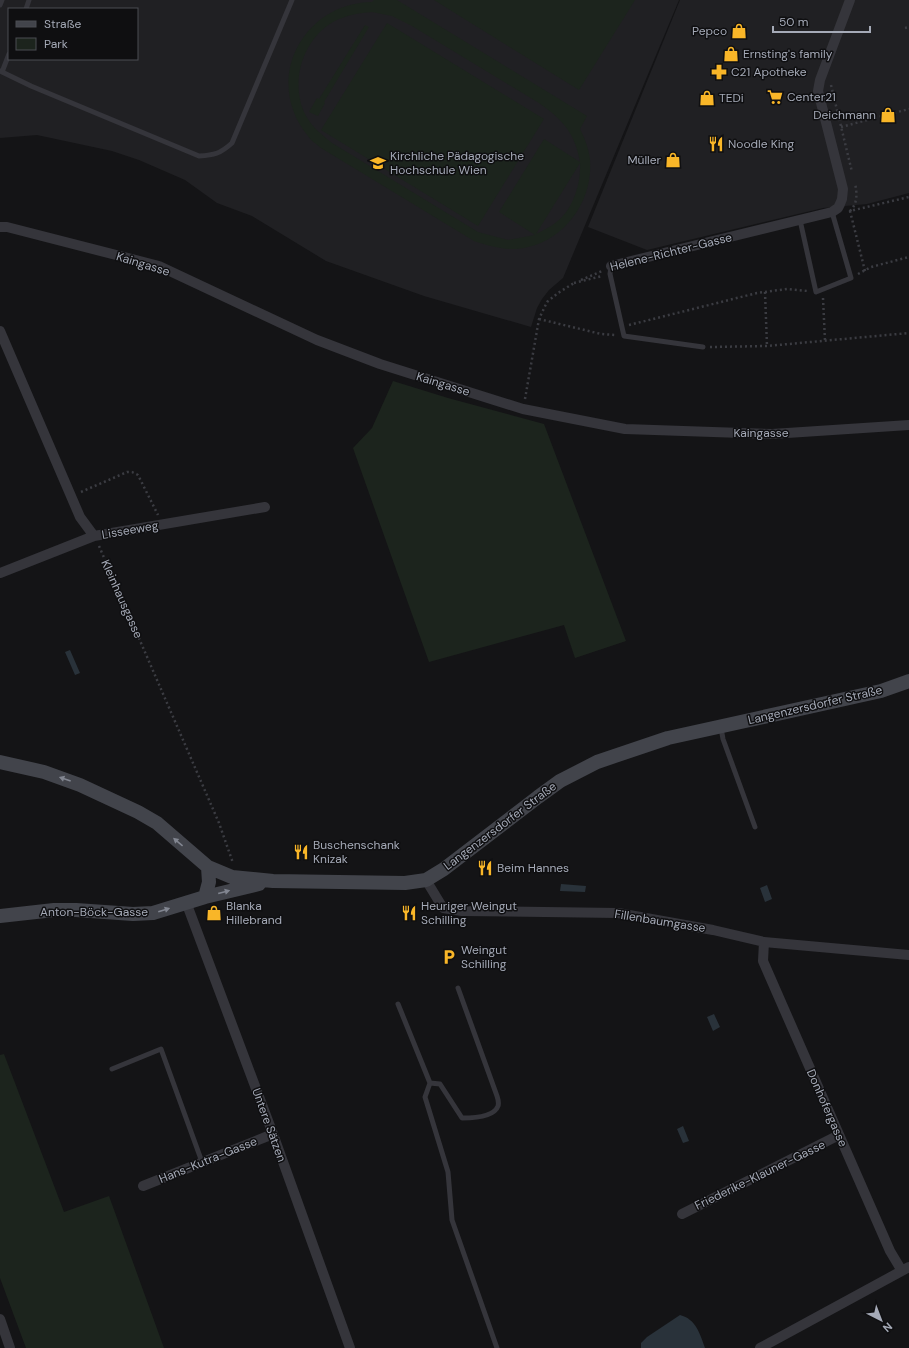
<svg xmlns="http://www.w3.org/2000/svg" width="909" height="1348" font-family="'DM Sans',sans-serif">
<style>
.built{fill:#202023;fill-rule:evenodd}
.green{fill:#1c241d;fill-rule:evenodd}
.water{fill:#29323a}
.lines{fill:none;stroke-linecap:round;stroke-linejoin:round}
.path{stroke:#3b3c42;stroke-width:2.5;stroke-dasharray:2 3;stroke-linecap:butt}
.lane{stroke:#35353b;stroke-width:5}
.street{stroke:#35353b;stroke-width:10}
.secondary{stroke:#42444b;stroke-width:14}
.oneway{fill:#828691}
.labels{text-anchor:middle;stroke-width:3;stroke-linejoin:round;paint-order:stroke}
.poi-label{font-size:12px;fill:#a5aab7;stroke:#0f0f11;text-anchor:start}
.street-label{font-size:12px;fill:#a5aab7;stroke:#0f0f11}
</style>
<rect width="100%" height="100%" fill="#141416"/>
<path class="built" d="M0,0H679L563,278L549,290L542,299L537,308L531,327L424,296L326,261L252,216L217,203L185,180L139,160L112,151L37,135L0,138ZM9,9H137V59H9Z
M680,0H909V193L867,204L823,208L647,250L588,227Z"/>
<path class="green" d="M374,0H397L587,116L580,129C585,139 589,149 590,160C593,199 567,238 528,247C510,252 492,247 474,241L321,148C317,144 311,141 308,136C262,80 303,3 372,2ZM372,12L392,16L412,26L539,103C563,120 575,133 580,162L544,139L499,212L535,235L508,240L478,232L332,143C322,135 313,128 306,116C289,84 302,40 333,22C346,15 359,13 372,12ZM580,163C581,181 575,203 562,217C556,224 544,230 536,234Z
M434,0H635L579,90Z
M387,23L544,119L478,226L321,130Z
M365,25L369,27L324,102L325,103L318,116L309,112L317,98L319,99Z
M393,381L448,398L544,424L626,641L575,658L564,625L429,662L353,448L372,428Z
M4,1054L64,1212L109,1196L164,1348H26L0,1278V1055Z"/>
<path class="water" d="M70,650L80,673L75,675L65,652Z
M561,884L586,886L585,892L560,891Z
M767,885L772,899L765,902L760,888Z
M714,1014L720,1027L713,1031L707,1017Z
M683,1126L689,1141L683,1143L677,1129Z
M680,1315C696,1319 700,1334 705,1348H641V1343L647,1337Z"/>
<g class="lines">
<path class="path" d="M905,28L909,27
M831,85L852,172
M841,127L909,109
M850,211C858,203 857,193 855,183
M865,271L850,211L909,197
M858,274L871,267L909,257
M581,280L602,271
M574,283L602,276
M765,292L767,346
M823,298L825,341
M539,319L601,334L616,335
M629,325L757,293L787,289L808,291
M710,347L767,346L909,333
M525,399L539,319L547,302L558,293L574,283
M81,492L127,472H132L138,475L158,515
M99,546L219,823L233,863"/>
<path class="lane" d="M0,5L2,0
M26,9L29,0
M0,71L31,86L199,156C214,155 220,154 232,143L292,0
M2,72L9,54
M800,220L816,292L851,278L832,212
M611,266L610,274L624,336L703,347
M721,728L723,739L755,827
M398,1004L430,1083L425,1097L448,1172L452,1220L497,1348
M112,1069L161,1049L202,1162
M430,1083L440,1084L462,1118C472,1118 494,1117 498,1106C499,1103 498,1099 497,1096L458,988"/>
<path class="street" d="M0,227H7L159,266L317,340L380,364L523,409L625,429L772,434L909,425
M611,266L832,212L838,208L840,204L842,199L843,189L818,91L820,80L850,0
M0,331L80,517L94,536
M0,573L94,536L265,507
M426,880L443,908L462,911L618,913L713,930L764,942L909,955
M186,902L273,1134L350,1348
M764,942L763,961L890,1251L902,1271
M143,1186L273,1134
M682,1214L839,1135
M0,1319L10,1348
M760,1348L909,1267"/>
<path class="secondary" d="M0,762L44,772L80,785L138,812L157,823L208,867L232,877L273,881L405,883L426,880L444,869L538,797L560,781L597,762L668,738L881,691L909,681
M205,897L209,882L208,867
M0,916L54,910H76L133,914L153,913L205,897L259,884"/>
</g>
<defs><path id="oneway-solid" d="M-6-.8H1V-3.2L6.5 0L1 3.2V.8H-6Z"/></defs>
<g class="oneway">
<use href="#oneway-solid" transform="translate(65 779) rotate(-161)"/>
<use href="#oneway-solid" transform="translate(178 842) rotate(-140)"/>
<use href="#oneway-solid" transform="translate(224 892) rotate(-15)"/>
<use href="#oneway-solid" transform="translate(164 910) rotate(-17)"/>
</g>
<defs>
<symbol id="shop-bare" viewBox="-9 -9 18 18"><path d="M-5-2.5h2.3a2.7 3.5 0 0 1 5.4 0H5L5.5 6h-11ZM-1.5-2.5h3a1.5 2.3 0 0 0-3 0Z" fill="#f9b628" stroke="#0f0f11" stroke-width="2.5" paint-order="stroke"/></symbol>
<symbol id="pharmacy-bare" viewBox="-9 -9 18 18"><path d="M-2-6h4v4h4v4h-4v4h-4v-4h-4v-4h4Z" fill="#f9b628" stroke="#0f0f11" stroke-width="2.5" paint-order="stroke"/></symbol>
<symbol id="supermarket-bare" viewBox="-9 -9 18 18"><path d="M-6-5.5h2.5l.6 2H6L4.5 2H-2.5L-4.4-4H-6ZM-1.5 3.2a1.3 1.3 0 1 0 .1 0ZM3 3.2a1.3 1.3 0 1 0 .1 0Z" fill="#f9b628" stroke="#0f0f11" stroke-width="2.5" paint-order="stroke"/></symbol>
<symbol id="restaurant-bare" viewBox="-9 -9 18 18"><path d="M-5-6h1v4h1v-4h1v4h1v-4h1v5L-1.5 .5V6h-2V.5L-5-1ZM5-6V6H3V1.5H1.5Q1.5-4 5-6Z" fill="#f9b628" stroke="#0f0f11" stroke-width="2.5" paint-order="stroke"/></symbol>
<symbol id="university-bare" viewBox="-9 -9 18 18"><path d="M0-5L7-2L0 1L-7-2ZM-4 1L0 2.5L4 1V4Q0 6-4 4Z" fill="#f9b628" stroke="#0f0f11" stroke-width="2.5" paint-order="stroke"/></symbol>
<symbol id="parking-bare" viewBox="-9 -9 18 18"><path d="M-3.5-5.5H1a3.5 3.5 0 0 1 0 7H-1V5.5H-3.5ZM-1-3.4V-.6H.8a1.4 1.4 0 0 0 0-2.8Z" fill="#f9b628" stroke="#0f0f11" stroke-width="2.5" paint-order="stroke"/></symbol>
</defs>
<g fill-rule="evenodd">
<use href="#shop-bare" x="728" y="20" width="22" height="22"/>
<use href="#shop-bare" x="720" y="43" width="22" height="22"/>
<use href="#pharmacy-bare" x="708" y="61" width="22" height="22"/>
<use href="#supermarket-bare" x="764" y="86" width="22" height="22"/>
<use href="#shop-bare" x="696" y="87" width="22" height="22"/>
<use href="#shop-bare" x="877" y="104" width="22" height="22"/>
<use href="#restaurant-bare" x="705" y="133" width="22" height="22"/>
<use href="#shop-bare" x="662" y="149" width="22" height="22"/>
<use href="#university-bare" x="367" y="152" width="22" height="22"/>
<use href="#restaurant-bare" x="290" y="841" width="22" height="22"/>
<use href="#restaurant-bare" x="474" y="857" width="22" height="22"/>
<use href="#shop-bare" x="203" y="902" width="22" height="22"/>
<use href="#restaurant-bare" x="398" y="902" width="22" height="22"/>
<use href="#parking-bare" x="438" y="946" width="22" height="22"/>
</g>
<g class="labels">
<g class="poi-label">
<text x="727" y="35" text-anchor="end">Pepco</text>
<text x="743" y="58">Ernsting's family</text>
<text x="731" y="76">C21 Apotheke</text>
<text x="787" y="101">Center21</text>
<text x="719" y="102">TEDi</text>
<text x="876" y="119" text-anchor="end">Deichmann</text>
<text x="728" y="148">Noodle King</text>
<text x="390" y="160">Kirchliche Pädagogische<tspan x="390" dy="14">Hochschule Wien</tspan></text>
<text x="661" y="164" text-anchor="end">Müller</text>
<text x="313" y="849">Buschenschank<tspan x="313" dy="14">Knizak</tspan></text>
<text x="497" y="872">Beim Hannes</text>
<text x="226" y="910">Blanka<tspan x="226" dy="14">Hillebrand</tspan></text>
<text x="421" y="910">Heuriger Weingut<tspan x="421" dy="14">Schilling</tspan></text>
<text x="461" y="954">Weingut<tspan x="461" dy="14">Schilling</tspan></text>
</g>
<g class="street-label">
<text transform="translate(671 252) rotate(-14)" y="4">Helene-Richter-Gasse</text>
<text transform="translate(143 264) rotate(17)" y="4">Kaingasse</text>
<text transform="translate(443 384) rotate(17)" y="4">Kaingasse</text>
<text x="761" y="437">Kaingasse</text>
<text transform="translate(130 530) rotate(-10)" y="4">Lisseeweg</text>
<text transform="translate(122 599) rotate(66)" y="4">Kleinhausgasse</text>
<text transform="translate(815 705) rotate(-13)" y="4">Langenzersdorfer Straße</text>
<text transform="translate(500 826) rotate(-37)" y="4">Langenzersdorfer Straße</text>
<text x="94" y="916">Anton-Böck-Gasse</text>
<text transform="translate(660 921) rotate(9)" y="4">Fillenbaumgasse</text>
<text transform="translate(827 1108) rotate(66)" y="4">Donhofergasse</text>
<text transform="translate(269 1125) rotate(70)" y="4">Untere Sätzen</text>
<text transform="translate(208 1160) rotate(-22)" y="4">Hans-Kutra-Gasse</text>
<text transform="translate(760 1175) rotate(-26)" y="4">Friederike-Klauner-Gasse</text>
</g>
</g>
<rect x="8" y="8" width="130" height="52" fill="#0f0f11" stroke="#4b4d53"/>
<rect x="16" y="21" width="20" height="6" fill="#42444b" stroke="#4b4d53"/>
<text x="44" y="28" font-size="12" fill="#a5aab7">Straße</text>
<rect x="16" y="38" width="20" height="12" fill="#1c241d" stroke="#4b4d53"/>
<text x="44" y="48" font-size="12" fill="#a5aab7">Park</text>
<g transform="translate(881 1320) rotate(138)" stroke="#0f0f11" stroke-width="3" paint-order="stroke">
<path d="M0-3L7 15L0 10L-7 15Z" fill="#a5aab7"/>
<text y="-6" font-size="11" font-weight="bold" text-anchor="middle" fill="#a5aab7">N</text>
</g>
<path d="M773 26v6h97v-6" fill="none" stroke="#a5aab7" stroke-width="2"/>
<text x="779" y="26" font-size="12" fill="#a5aab7" stroke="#0f0f11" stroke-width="3" paint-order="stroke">50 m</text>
</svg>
